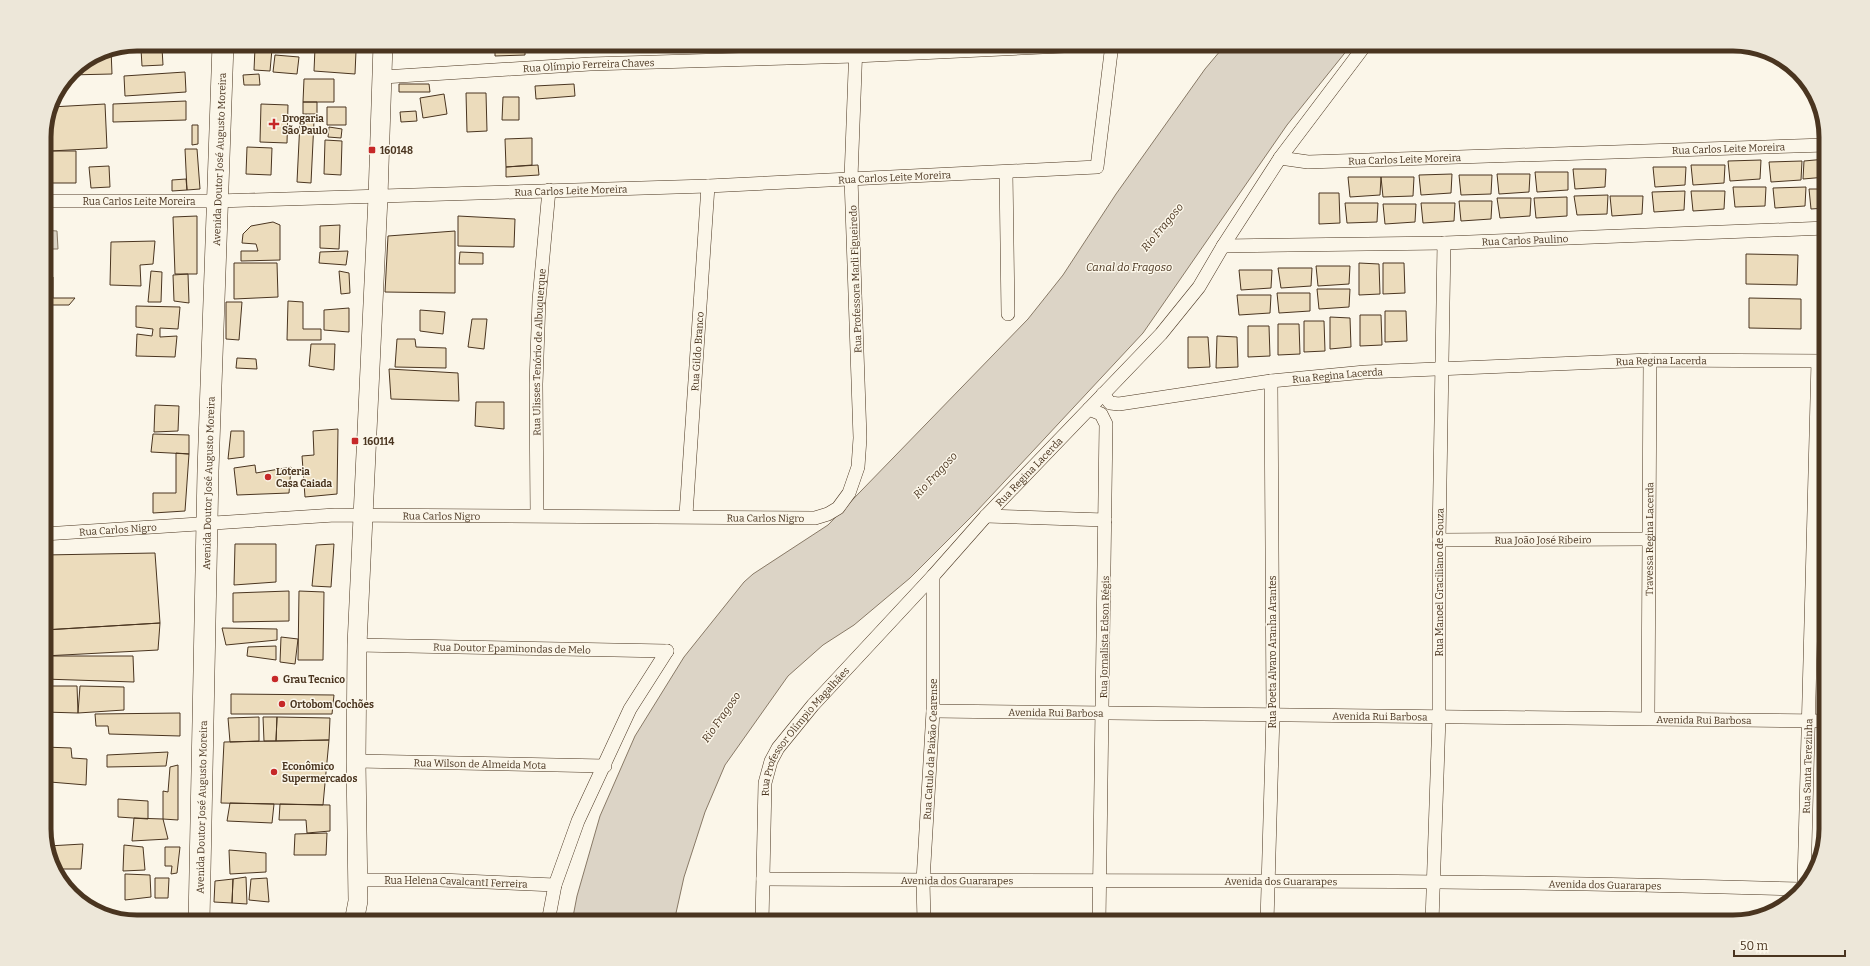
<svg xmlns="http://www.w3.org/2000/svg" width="1870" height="966" font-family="Bitter,serif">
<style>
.water{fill:#dcd4c6;stroke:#887966}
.building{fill:#ecdcbc;stroke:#4a3520}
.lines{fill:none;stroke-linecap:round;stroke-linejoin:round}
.minor-casing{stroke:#4a3520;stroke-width:14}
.secondary-casing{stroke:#4a3520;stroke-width:20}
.primary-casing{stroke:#4a3520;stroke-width:22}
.minor{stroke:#fbf6e9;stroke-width:13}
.secondary{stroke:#fbf6e9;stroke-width:19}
.primary{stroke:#fbf6e9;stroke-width:21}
.poi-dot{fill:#c62828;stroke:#fbf6e9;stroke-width:1.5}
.labels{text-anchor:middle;stroke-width:3;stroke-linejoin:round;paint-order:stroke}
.street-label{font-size:10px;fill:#4a3520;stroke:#fbf6e9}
.poi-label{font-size:10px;font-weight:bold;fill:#4a3520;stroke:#fbf6e9;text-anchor:start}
.water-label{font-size:11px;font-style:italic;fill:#4a3520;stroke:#fbf6e9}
.rim{fill:none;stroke:#4a3520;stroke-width:5}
</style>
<rect width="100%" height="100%" fill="#fbf6e9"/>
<path class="water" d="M1226,44H1352L1287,125L1143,333L976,512L910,578L854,625L823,645L788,676L725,765L705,812L684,877L674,922H572L577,896L600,816L635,736L684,657L744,582L753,574L828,525L1028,319L1063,275L1116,194L1205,69Z
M44,230L57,231L58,249H44Z"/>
<path class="building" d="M175,44H192V50H175Z
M269,44H299V45H269Z
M419,44H466L467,48L419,51Z
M495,44H525V55L495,56Z
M720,44H744V46L720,47Z
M162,48L163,65L142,66L141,49Z
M255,48L272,49L270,71L254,70Z
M315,48L356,51L355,74L314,71Z
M111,49L112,74L69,75L72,71L102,51Z
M275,55L299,57L297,74L273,72Z
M185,72L186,92L125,96L124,76Z
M259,74L260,85H244L243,75Z
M304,79H334V102H303Z
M399,84H429L430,92H399Z
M574,84L575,96L536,99L535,86Z
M466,93H486L487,131L467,132Z
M444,94L447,114L423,118L420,98Z
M503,97H519V120H502Z
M186,101V120L113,122V104Z
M303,102H317V114H303Z
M105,104L107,148L50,151L48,116L51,107Z
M261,104L288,105L287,143L260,142Z
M327,107H346V125H327Z
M416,111L417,121L401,122L400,112Z
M300,121H314L311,183L297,182Z
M192,125H198V144L192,145Z
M329,127L342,129L341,138L328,137Z
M532,138V165L506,167L505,139Z
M325,140L342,141L341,175L324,174Z
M247,147L272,148L271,175L246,174Z
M185,149H197L200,189L187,190Z
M51,151H76V183H51Z
M1826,159V177L1803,179L1804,161Z
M1761,160L1760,179L1730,181L1728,161Z
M1802,161L1801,180L1771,182L1769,162Z
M538,165L539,175L506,177V167Z
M1691,165H1725L1724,183L1693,185Z
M109,166L110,187L91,188L89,167Z
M1653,167H1686L1685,185L1655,187Z
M1573,169H1606L1605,187L1575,189Z
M1535,172H1568V190L1537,192Z
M1452,174L1451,193L1421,195L1419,175Z
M1497,174H1530L1529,192L1499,194Z
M1459,175H1492L1491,194L1461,195Z
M1348,177H1381L1380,195L1350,197Z
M1381,177H1414L1413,196L1383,197Z
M186,179L187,190L172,191V180Z
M1733,187H1766L1765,206L1735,207Z
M1806,187L1805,206L1775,208L1773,188Z
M1809,189H1826V208L1811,209Z
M1685,191L1684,210L1654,212L1652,192Z
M1691,191H1725L1724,209L1693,211Z
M1319,193H1339L1340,223L1319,224Z
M1608,195L1607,214L1577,215L1574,196Z
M1610,196H1643L1642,214L1612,216Z
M1567,197V216L1536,218L1534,198Z
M1497,198H1531L1530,216L1500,218Z
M1459,201H1492L1491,219L1461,221Z
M1345,203H1378L1377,222L1347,223Z
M1421,203H1455L1454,221L1423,223Z
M1383,204H1416L1415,222L1385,224Z
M197,216V274H175L173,217Z
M458,216L515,219L514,247L458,246Z
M273,222L280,225V260L241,261V251H258L256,244L242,243L243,234L251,226Z
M340,225L339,249L320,248V226Z
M455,231V293L385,292L388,236Z
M155,241L153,264L140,265L141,286L110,285L111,242Z
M348,251L346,265L319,263L320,252Z
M460,252L483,253V264H459Z
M1746,254L1798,255L1797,285L1746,284Z
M234,263H277L278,297L234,299Z
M1359,263L1379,264L1380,294L1359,295Z
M1383,263H1404L1405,293L1383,294Z
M1316,266H1350L1349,284L1318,286Z
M1278,268H1312L1311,286L1281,288Z
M1239,270H1272L1271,288L1241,290Z
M151,271L162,272L161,302H148Z
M339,271L349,273L350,293L341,294Z
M188,274L189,303L174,301L173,275Z
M44,277H53V298H75L69,305H44Z
M1317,289H1350L1349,307L1319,309Z
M1277,293H1310V311L1279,313Z
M1237,295H1271L1270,313L1239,315Z
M1749,298L1801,299V329L1749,328Z
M288,301L303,302V329H321V340H287Z
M226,302H242L239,340L226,339Z
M136,306L180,307L178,329L160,328V337L177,336L175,357L136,356L137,334L152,336L153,329L136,327Z
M349,308V332L324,330V310Z
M420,310L445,312L443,334L420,331Z
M1385,311H1406L1407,341L1385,342Z
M1360,315H1381L1382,345L1360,346Z
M1330,317L1350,318L1351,347L1330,349Z
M472,319H487L484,349L468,347Z
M1304,321H1324L1325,351L1304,352Z
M1278,324H1299L1300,354L1278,355Z
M1248,326H1269L1270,356L1248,357Z
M1217,336L1237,337L1238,367L1216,368Z
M1188,337H1208L1210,367L1188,368Z
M397,339H415L416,347L446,348V368L395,367Z
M311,344H335L334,370L309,366Z
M237,358L256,359L257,369L236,368Z
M389,369L458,373L459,401L391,399Z
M476,402H504V429L475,426Z
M155,405L179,406L178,431L154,432Z
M338,429L337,494L305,497L302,456L314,455L313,431Z
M231,431H244V457L228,459Z
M153,434L189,435V454L151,452Z
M176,453L189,454L185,511L153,513V493H176Z
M255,465L256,473L291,467L289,493L237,495L234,468Z
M235,544H276V582L234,585Z
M334,544L331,587L312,586L316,545Z
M155,553L160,623L44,630V555Z
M289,591V621L233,622V593Z
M299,591L324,592L323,660H298Z
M160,623L158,650L44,656V630Z
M222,628L277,629V640L226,645Z
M281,637L298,639L295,664L280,662Z
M276,646V660L247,656L248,647Z
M44,656H133L134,682L44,679Z
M44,686H77L78,713L44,712Z
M80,686L124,687V710L78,713Z
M231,694L334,695L332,714H231Z
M180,713V736L109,734L108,726H96L95,714Z
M259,717V741L230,742L228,718Z
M263,717H277L276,741H264Z
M277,717L330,718L329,740L276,741Z
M329,740L323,805L221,803L224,742Z
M44,747L71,748L72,758L87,759L86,785L50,782L44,788Z
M168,752L166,766L107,767V755Z
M178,765V820L163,819V791L168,792L170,767Z
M118,799L148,801V819L118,817Z
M230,803L274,804L272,823L227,821Z
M280,804L330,805V831L307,833L306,820H279Z
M134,818L163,819L168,839L132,841Z
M327,833L326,855H294L295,834Z
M83,844L81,869H56L48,846Z
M124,845L143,847L145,870L123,871Z
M165,847H180L177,873L171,874L172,866H165Z
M229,850L266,853V872L230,874Z
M125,874L150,875L151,897L125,900Z
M246,877L247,904L232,903L233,879Z
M155,878H169L168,898H155Z
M267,878L269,902L249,900L251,879Z
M233,879L232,903L214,902L215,881Z"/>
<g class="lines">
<defs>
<g id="minor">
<path id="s1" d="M383,77L590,64L855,56L1107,44"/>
<path id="s2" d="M1280,158L1308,162L1826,145"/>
<path d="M1006,172L1008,314"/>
<path id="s3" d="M44,201H218L708,186L1097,167L1112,44"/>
<path id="s4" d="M1223,246L1444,243L1826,228"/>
<path id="s5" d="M1103,394L1110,403L1119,404L1271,381L1365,372L1650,360L1826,361"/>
<path d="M1089,409L1101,414L1106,424L1099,922"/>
<path id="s6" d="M537,515L536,384L539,300L549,190"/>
<path id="s7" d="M686,515L708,186"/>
<path d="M986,516L1105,520"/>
<path id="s8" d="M44,534L335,515L815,518L828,514L838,508L849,493L858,467L860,438L851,178L856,44"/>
<path id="s9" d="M1439,540L1648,539"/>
<path id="s10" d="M357,645L667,651"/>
<path id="s11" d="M933,711L1826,721"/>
<path id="s12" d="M1648,718L1650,360"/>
<path id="s13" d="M356,761L605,766"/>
<path id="s14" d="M763,879C930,881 1096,880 1263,881C1442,881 1621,884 1800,889"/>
<path id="s15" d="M358,880H440L555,885"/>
<path id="s16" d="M1804,884L1818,361"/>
<path d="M548,922L555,885L578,821L630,709L667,651"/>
<path id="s17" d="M762,922L765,783L771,761L778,748L813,705L933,576L986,516L1161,334L1199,287L1223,246L1280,158L1366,44"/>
<path id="s18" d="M924,922L923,881L933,711V576"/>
<path d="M1267,922L1273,714L1271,381"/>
<path id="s19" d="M1432,922L1439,717V540L1444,243"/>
</g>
<path id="secondary" d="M354,922L358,901L356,761L357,645L378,197L383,44"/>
<g id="primary">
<path id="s20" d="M199,922L208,471L223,44"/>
</g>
</defs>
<use href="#minor" class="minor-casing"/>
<use href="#secondary" class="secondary-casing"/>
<use href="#primary" class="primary-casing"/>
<use href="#minor" class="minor"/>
<use href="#secondary" class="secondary"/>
<use href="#primary" class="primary"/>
</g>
<g class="poi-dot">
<path d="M272 118h4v4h4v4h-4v4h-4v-4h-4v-4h4z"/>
<rect x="368" y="146" width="8" height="8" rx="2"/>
<rect x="351" y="437" width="8" height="8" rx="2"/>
<circle cx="268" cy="477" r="4"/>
<circle cx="275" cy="679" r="4"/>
<circle cx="282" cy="704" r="4"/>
<circle cx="274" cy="772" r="4"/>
</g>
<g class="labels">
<g class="street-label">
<text dy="4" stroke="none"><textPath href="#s1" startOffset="206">Rua Olímpio Ferreira Chaves</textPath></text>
<text dy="4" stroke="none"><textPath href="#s2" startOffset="449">Rua Carlos Leite Moreira</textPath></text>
<text dy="4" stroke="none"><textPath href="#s2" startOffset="125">Rua Carlos Leite Moreira</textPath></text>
<text dy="4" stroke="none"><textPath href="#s20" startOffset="763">Avenida Doutor José Augusto Moreira</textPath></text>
<text dy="4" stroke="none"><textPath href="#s3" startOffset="851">Rua Carlos Leite Moreira</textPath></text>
<text dy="4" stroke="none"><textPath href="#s3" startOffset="527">Rua Carlos Leite Moreira</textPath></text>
<text dy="4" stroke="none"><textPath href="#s3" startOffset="95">Rua Carlos Leite Moreira</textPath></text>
<text dy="4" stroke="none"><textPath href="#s4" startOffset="302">Rua Carlos Paulino</textPath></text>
<text transform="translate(855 279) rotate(-92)" y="4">Rua Professora Marli Figueiredo</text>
<text dy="4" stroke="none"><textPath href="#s7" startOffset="164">Rua Gildo Branco</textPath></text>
<text dy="4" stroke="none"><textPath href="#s6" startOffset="163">Rua Ulisses Tenório de Albuquerque</textPath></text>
<text dy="4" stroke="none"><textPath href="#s5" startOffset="565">Rua Regina Lacerda</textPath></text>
<text dy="4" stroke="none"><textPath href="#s5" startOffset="241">Rua Regina Lacerda</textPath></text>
<text dy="4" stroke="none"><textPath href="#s17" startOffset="550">Rua Regina Lacerda</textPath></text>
<text dy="4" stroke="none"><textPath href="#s20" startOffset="439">Avenida Doutor José Augusto Moreira</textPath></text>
<text dy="4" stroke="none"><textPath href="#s8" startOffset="398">Rua Carlos Nigro</textPath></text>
<text dy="4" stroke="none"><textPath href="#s8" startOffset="722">Rua Carlos Nigro</textPath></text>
<text dy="4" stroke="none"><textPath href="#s8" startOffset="74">Rua Carlos Nigro</textPath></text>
<text dy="4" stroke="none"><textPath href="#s12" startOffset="179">Travessa Regina Lacerda</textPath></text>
<text dy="4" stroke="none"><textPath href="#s9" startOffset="104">Rua João José Ribeiro</textPath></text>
<text dy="4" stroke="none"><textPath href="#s19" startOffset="340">Rua Manoel Graciliano de Souza</textPath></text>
<text transform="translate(1104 637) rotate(-89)" y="4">Rua Jornalista Edson Régis</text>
<text dy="4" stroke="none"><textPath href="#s10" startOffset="155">Rua Doutor Epaminondas de Melo</textPath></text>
<text transform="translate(1272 652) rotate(-90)" y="4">Rua Poeta Alvaro Aranha Arantes</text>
<text dy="4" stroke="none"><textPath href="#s11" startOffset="123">Avenida Rui Barbosa</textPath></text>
<text dy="4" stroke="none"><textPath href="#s11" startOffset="447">Avenida Rui Barbosa</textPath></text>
<text dy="4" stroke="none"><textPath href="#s11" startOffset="771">Avenida Rui Barbosa</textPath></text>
<text dy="4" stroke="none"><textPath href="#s17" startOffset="204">Rua Professor Olímpio Magalhães</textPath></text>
<text dy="4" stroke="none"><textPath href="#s18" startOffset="173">Rua Catulo da Paixão Cearense</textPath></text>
<text dy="4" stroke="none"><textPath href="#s13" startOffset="124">Rua Wilson de Almeida Mota</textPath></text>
<text dy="4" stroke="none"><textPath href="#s16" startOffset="118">Rua Santa Terezinha</textPath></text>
<text dy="4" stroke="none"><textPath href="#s20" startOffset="115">Avenida Doutor José Augusto Moreira</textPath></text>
<text dy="4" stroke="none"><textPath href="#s14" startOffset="194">Avenida dos Guararapes</textPath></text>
<text dy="4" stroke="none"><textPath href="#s14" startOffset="518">Avenida dos Guararapes</textPath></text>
<text dy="4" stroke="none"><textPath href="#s15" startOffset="98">Rua Helena CavalcantI Ferreira</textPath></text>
<text dy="4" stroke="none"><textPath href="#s14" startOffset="842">Avenida dos Guararapes</textPath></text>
</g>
<g class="poi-label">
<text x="282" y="122">Drogaria<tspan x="282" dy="12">São Paulo</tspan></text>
<text x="380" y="154">160148</text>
<text x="363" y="445">160114</text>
<text x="276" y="475">Loteria<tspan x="276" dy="12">Casa Caiada</tspan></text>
<text x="283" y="683">Grau Tecnico</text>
<text x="290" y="708">Ortobom Cochões</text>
<text x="282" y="770">Econômico<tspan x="282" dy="12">Supermercados</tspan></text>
</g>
<g class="water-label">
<text transform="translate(1162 227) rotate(-50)" y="4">Rio Fragoso</text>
<text x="1129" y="271">Canal do Fragoso</text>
<text transform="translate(935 475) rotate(-47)" y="4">Rio Fragoso</text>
<text transform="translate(721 717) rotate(-55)" y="4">Rio Fragoso</text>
</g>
</g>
<path d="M0 0H1870V966H0ZM137 51H1733A86 86 0 0 1 1819 137V829A86 86 0 0 1 1733 915H137A86 86 0 0 1 51 829V137A86 86 0 0 1 137 51Z" fill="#ede7d9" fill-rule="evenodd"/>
<path class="rim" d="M137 51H1733A86 86 0 0 1 1819 137V829A86 86 0 0 1 1733 915H137A86 86 0 0 1 51 829V137A86 86 0 0 1 137 51Z"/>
<path d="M1734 950v6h111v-6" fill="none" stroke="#4a3520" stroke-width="2"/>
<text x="1740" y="950" font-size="12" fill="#4a3520" stroke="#fbf6e9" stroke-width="3" paint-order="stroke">50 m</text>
</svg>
